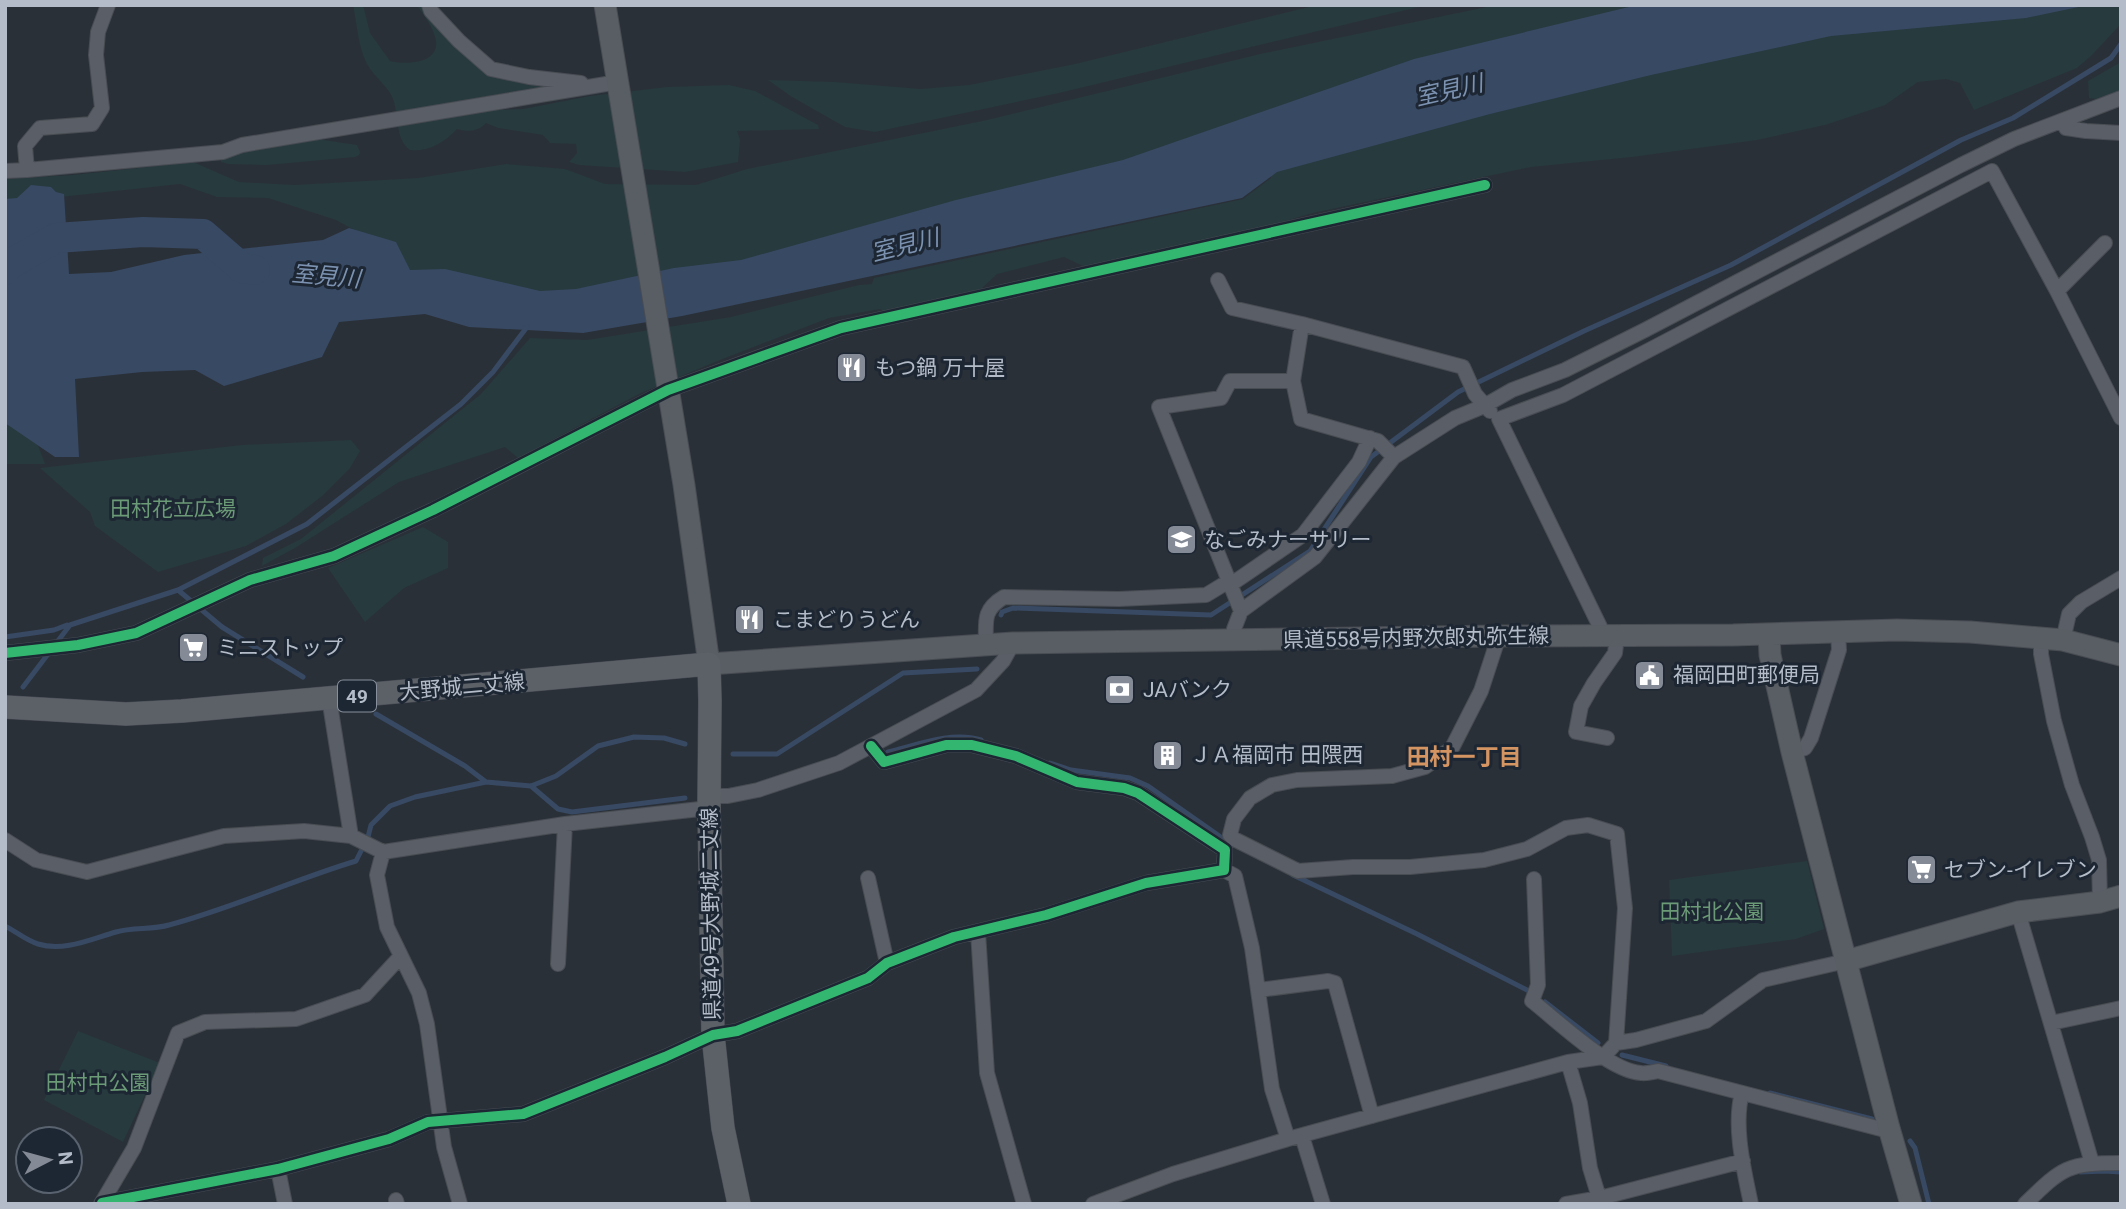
<svg xmlns="http://www.w3.org/2000/svg" width="2126" height="1209" font-family="Roboto,'Noto Sans JP',sans-serif">
<style>
.green{fill:#273a3e}
.water{fill:#384963}
.lines{fill:none;stroke-linecap:round;stroke-linejoin:round}
.stream{stroke:#384963;stroke-width:5}
.river{stroke:#384963;stroke-width:30}
.street-casing{stroke:#484c53;stroke-width:16}
.secondary-casing{stroke:#484c53;stroke-width:23}
.primary-casing{stroke:#484c55;stroke-width:24}
.street{stroke:#5a5e66;stroke-width:14}
.secondary{stroke:#595d64;stroke-width:21}
.primary{stroke:#5c6168;stroke-width:23}
.cycleway-casing{stroke:#1d2633;stroke-width:15}
.cycleway{stroke:#33b770;stroke-width:10}
.labels{text-anchor:middle;stroke-width:6;stroke-linejoin:round;paint-order:stroke}
.shield{fill:#1d2633;stroke:#878f9c;stroke-width:2}
.shield-label{font-size:19px;font-weight:bold;fill:#b4bcc9}
.poi-label{font-size:21px;fill:#b4bcc9;stroke:#1d2633;text-anchor:start}
.park-label{font-size:21px;fill:#6b9a76;stroke:#1d2633}
.street-label{font-size:21px;fill:#b4bcc9;stroke:#1d2633}
.water-label{font-size:23px;font-style:italic;fill:#7c92b1;stroke:#1d2633}
.neighbourhood-label{font-size:23px;font-weight:bold;fill:#d59563;stroke:#1d2633}
</style>
<rect width="100%" height="100%" fill="#2a3038"/>
<path class="green" d="M353,5H363L370,33L390,61C405,65 439,64 436,41C434,28 424,16 417,5H427L474,58L551,85L550,88L497,110L523,109L590,96L667,87L729,85L755,91L818,125L819,129L737,131L740,140L738,162L685,172L579,165L569,162L577,153L576,144L550,143L543,135L498,128L486,123C478,132 467,132 457,129C444,143 428,152 410,150C395,140 399,115 393,99C388,86 374,77 367,64C358,47 357,24 353,5Z
M1317,5H1427L1059,93L875,132L845,127L792,97L768,80L835,82L921,89L969,85L1075,64Z
M1496,5H1679L1126,165L747,266L542,299L403,276L389,249L336,220L268,198L217,197L180,184L5,203V179L73,175L193,162L239,182L295,185L418,178L506,164L565,169L605,184L696,185L747,169L987,120L1260,54Z
M2044,5H2121V24L2091,56L2077,68L1974,110L1960,83L1946,79L1918,82L1885,105L1825,125L1757,140L1632,157L1531,167L1313,213L1261,228L1085,267L1064,257L997,274L981,289L883,311L880,309L829,318L720,360L641,393L518,458L505,447L399,482L295,548L262,566L263,558L301,539L481,394L530,338L587,340L731,317L859,285L872,284L874,278L1243,199L1271,178V164L1820,30Z
M2121,62V91L2096,99L2089,98L2088,81Z
M317,139L357,145L360,152L359,155L355,157L267,165L228,164L221,162V158L234,152Z
M5,416L35,437L45,464H5Z
M351,440L360,451L350,468L322,496L286,524L246,546L158,572L95,526L90,512L40,468L242,445Z
M423,527L448,542V568L404,588L365,622L328,568Z
M1807,861L1824,929L1796,939L1672,956L1669,880Z
M78,1031L160,1063L123,1142L44,1100Z"/>
<path class="water" d="M1637,5H2088L2026,18L1831,36L1651,75L1490,114L1277,172L1242,198L682,316L583,333L469,327L425,314L339,322L322,357L224,386L195,370L142,372L75,379L79,457H55L5,423V199L17,198L31,185L51,187L56,192L64,194L69,274L111,272L184,255L323,240L349,228L396,242L410,270L445,269L540,291L576,289L674,268L741,260L956,200L1123,160L1414,59Z"/>
<g class="lines">
<path class="stream" d="M178,590L222,627L303,677
M1001,615L1002,612L1013,608L1211,615L1310,551L1371,457L1458,392L1584,331L1731,265L1961,140L2013,118L2111,58L2121,44
M5,637L54,630L67,625
M23,687L70,625L178,590L307,524L461,404L493,372L527,327
M376,714L465,766L486,782
M888,752C917,745 951,731 981,740
M733,754H777L903,673L977,669
M1050,763L1071,770L1130,778L1148,786L1225,840
M531,786L558,809L572,812L685,798
M1293,875L1417,934L1529,991
M5,926C15,931 27,941 38,944C64,952 91,939 116,932C133,927 152,930 169,925C233,908 293,880 356,861L368,837L371,825L390,806L415,797L486,782L531,786L556,776L598,746L634,737L664,738L685,744
M1545,1002L1598,1043
M1622,1055L1666,1066
M1770,1093L1872,1119
M1910,1141L1915,1148L1929,1204
M2080,1172L2104,1171L2121,1172"/>
<path class="river" d="M5,270L10,264L56,238L143,232L203,234L242,268L255,270"/>
<defs>
<path id="street" d="M108,5L98,32L96,55L102,108L92,124L40,128L25,146L27,170L223,152L242,145L618,82
M429,5L431,11L459,41L491,69L529,77L581,83
M2063,121L2066,128L2086,131L2121,133
M5,171L27,170
M1218,280L1232,308L1302,324L1463,367L1475,394L1490,411
M2057,291L2105,243
M1302,324L1293,381L1301,419L1378,441L1394,457
M1230,585L1303,535L1359,462L1370,438
M1241,611L1159,407L1221,398L1230,381H1293
M1499,636L1481,691L1452,748L1425,767L1392,776L1297,780L1272,785L1250,798L1234,819L1230,835L1234,839L1298,871L1353,867H1410L1484,860L1527,849L1566,828L1588,825L1617,834L1625,908L1616,1043
M1605,637L1499,419L1563,395L1992,171L2057,291L2121,418
M2041,638V654L2054,721L2072,785L2092,837L2099,860L2100,902
M1236,640L1234,629L1241,611L1315,557L1394,457L1455,418L1484,406L1512,390L1565,370L1645,330L1961,165L2014,139L2121,98
M2063,640L2069,614L2081,602L2121,578
M986,645C986,622 982,610 1004,597L1119,599L1206,595L1229,581
M5,653L78,645L136,633L250,580L334,556L433,510L668,390L841,328L1485,185
M1607,738L1576,732L1581,706L1594,683L1615,653L1617,637
M1792,752L1805,748L1811,738L1839,650L1838,632
M709,796H728L758,790L839,763L976,690L1003,661L1013,643
M351,836L383,852
M5,840L36,860L87,872L224,836L304,831L351,836L329,698
M1224,870L1235,876L1252,948L1272,1089L1288,1139
M868,878L887,963
M1534,879L1538,985L1532,1001C1558,1021 1609,1071 1641,1073C1646,1074 1653,1072 1658,1071L1881,1129L1889,1128
M2018,912L2092,1163
M978,932L987,1073L1024,1204
M558,964L565,824
M1259,990L1328,981L1335,983L1372,1116
M2051,1023L2121,1008
M1568,1062L1580,1103L1590,1168L1601,1204
M1742,1093C1733,1126 1744,1170 1751,1204
M1302,1136L1323,1204
M278,1169L285,1204
M396,1200L397,1204
M102,1203L278,1169L389,1139L428,1122L523,1114L665,1057L713,1035L737,1031L868,978L887,963L954,937L1046,915L1146,883L1224,870L1225,850L1138,793L1124,788L1077,782L1016,756L972,745H946L884,762L871,746
M101,1204L134,1148L178,1033L205,1022L296,1019L365,995L401,956
M460,1204L444,1147L427,1024L419,993L387,927L377,875L383,852L565,824L709,808
M1093,1204L1173,1174L1288,1139L1568,1062L1603,1057L1616,1043L1636,1040L1706,1021L1763,980L1846,961
M1566,1204L1600,1198L1743,1161
M2025,1204C2063,1167 2067,1163 2121,1163"/>
<path id="secondary" d="M605,5L684,485L709,664L1013,643L1499,636L1733,635L1897,630L1970,632L2063,640L2121,655
M1769,635L1770,655L1792,752L1889,1128L1911,1204
M1846,961L2018,912L2100,902L2121,896"/>
<path id="primary" d="M5,707L126,714L182,711L709,664L710,701L709,808L713,1035L723,1128L739,1204"/>
</defs>
<use href="#street" class="street-casing"/>
<use href="#secondary" class="secondary-casing"/>
<use href="#primary" class="primary-casing"/>
<use href="#street" class="street"/>
<use href="#secondary" class="secondary"/>
<use href="#primary" class="primary"/>
<defs>
<path id="cycleway" d="M5,653L78,645L136,633L250,580L334,556L433,510L668,390L841,328L1485,185
M102,1203L278,1169L389,1139L428,1122L523,1114L665,1057L713,1035L737,1031L868,978L887,963L954,937L1046,915L1146,883L1224,870L1225,850L1138,793L1124,788L1077,782L1016,756L972,745H946L884,762L871,746"/>
</defs>
<use href="#cycleway" class="cycleway-casing"/>
<use href="#cycleway" class="cycleway"/>
</g>
<defs>
<symbol id="restaurant-square" viewBox="-11 -11 22 22"><rect x="-9" y="-9" width="18" height="18" rx="4" fill="#848b96" stroke="#1d2633"/><path d="M-5-6h1v4h1v-4h1v4h1v-4h1v5L-1.5 .5V6h-2V.5L-5-1ZM5-6V6H3V1.5H1.5Q1.5-4 5-6Z" fill="#fff"/></symbol>
<symbol id="school-square" viewBox="-11 -11 22 22"><rect x="-9" y="-9" width="18" height="18" rx="4" fill="#848b96" stroke="#1d2633"/><path d="M0-5L7-2L0 1L-7-2ZM-4 1L0 2.5L4 1V4Q0 6-4 4Z" fill="#fff"/></symbol>
<symbol id="supermarket-square" viewBox="-11 -11 22 22"><rect x="-9" y="-9" width="18" height="18" rx="4" fill="#848b96" stroke="#1d2633"/><path d="M-6-5.5h2.5l.6 2H6L4.5 2H-2.5L-4.4-4H-6ZM-1.5 3.2a1.3 1.3 0 1 0 .1 0ZM3 3.2a1.3 1.3 0 1 0 .1 0Z" fill="#fff"/></symbol>
<symbol id="civic-square" viewBox="-11 -11 22 22"><rect x="-9" y="-9" width="18" height="18" rx="4" fill="#848b96" stroke="#1d2633"/><path d="M-.6-6.5H3V-4.5H.6V-3L4-1V1h2V6H-6V1h2V-1L-.6-3ZM-1.2 2.5V6h2.4V2.5Z" fill="#fff"/></symbol>
<symbol id="bank-square" viewBox="-11 -11 22 22"><rect x="-9" y="-9" width="18" height="18" rx="4" fill="#848b96" stroke="#1d2633"/><path d="M-6-4H6V4H-6ZM0-2.3a2.3 2.3 0 1 0 0 4.6a2.3 2.3 0 1 0 0-4.6Z" fill="#fff"/></symbol>
<symbol id="building-square" viewBox="-11 -11 22 22"><rect x="-9" y="-9" width="18" height="18" rx="4" fill="#848b96" stroke="#1d2633"/><path d="M-4-6H4V6H1V3H-1V6H-4ZM-2.5-4.3h1.7v1.8h-1.7ZM.8-4.3h1.7v1.8H.8ZM-2.5-1h1.7V.8h-1.7ZM.8-1h1.7V.8H.8Z" fill="#fff"/></symbol>
</defs>
<g fill-rule="evenodd">
<use href="#restaurant-square" x="834" y="350" width="35" height="35"/>
<use href="#school-square" x="1164" y="522" width="35" height="35"/>
<use href="#restaurant-square" x="732" y="602" width="35" height="35"/>
<use href="#supermarket-square" x="176" y="630" width="35" height="35"/>
<use href="#civic-square" x="1632" y="658" width="35" height="35"/>
<use href="#bank-square" x="1102" y="672" width="35" height="35"/>
<use href="#building-square" x="1150" y="738" width="35" height="35"/>
<use href="#supermarket-square" x="1904" y="852" width="35" height="35"/>
</g>
<g class="labels">
<rect class="shield" x="338" y="680.5" width="38" height="31" rx="5"/>
<g class="shield-label">
<text x="357" y="703">49</text>
</g>
<g class="poi-label">
<text x="875" y="375">もつ鍋 万十屋</text>
<text x="1204" y="547">なごみナーサリー</text>
<text x="773" y="627">こまどりうどん</text>
<text x="217" y="655">ミニストップ</text>
<text x="1673" y="682">福岡田町郵便局</text>
<text x="1143" y="697">JAバンク</text>
<text x="1190" y="762">ＪＡ福岡市 田隈西</text>
<text x="1944" y="877">セブン-イレブン</text>
</g>
<g class="park-label">
<text x="173" y="516">田村花立広場</text>
<text x="1712" y="919">田村北公園</text>
<text x="98" y="1090">田村中公園</text>
</g>
<g class="street-label">
<text transform="translate(1416 638) rotate(-1)" y="7">県道558号内野次郎丸弥生線</text>
<text transform="translate(462 687) rotate(-5)" y="7">大野城二丈線</text>
<text transform="translate(711 914) rotate(-91)" y="7">県道49号大野城二丈線</text>
</g>
<g class="water-label">
<text transform="translate(1449 90) rotate(-13)" y="8">室見川</text>
<text transform="translate(905 245) rotate(-14)" y="8">室見川</text>
<text transform="translate(326 276) rotate(5)" y="8">室見川</text>
</g>
<g class="neighbourhood-label">
<text x="1464" y="765">田村一丁目</text>
</g>
</g>
<rect width="2126" height="1209" fill="none" stroke="#b4bcc9" stroke-width="14"/>
<g transform="translate(49 1160) rotate(84)"><circle r="33" fill="#1d2633" stroke="#59626f" stroke-width="2"/>
<path d="M0-5L12 26L0 18L-12 26Z" fill="#848b96"/>
<text y="-10" font-size="19" font-weight="bold" text-anchor="middle" fill="#b4bcc9">N</text>
</g>
</svg>
